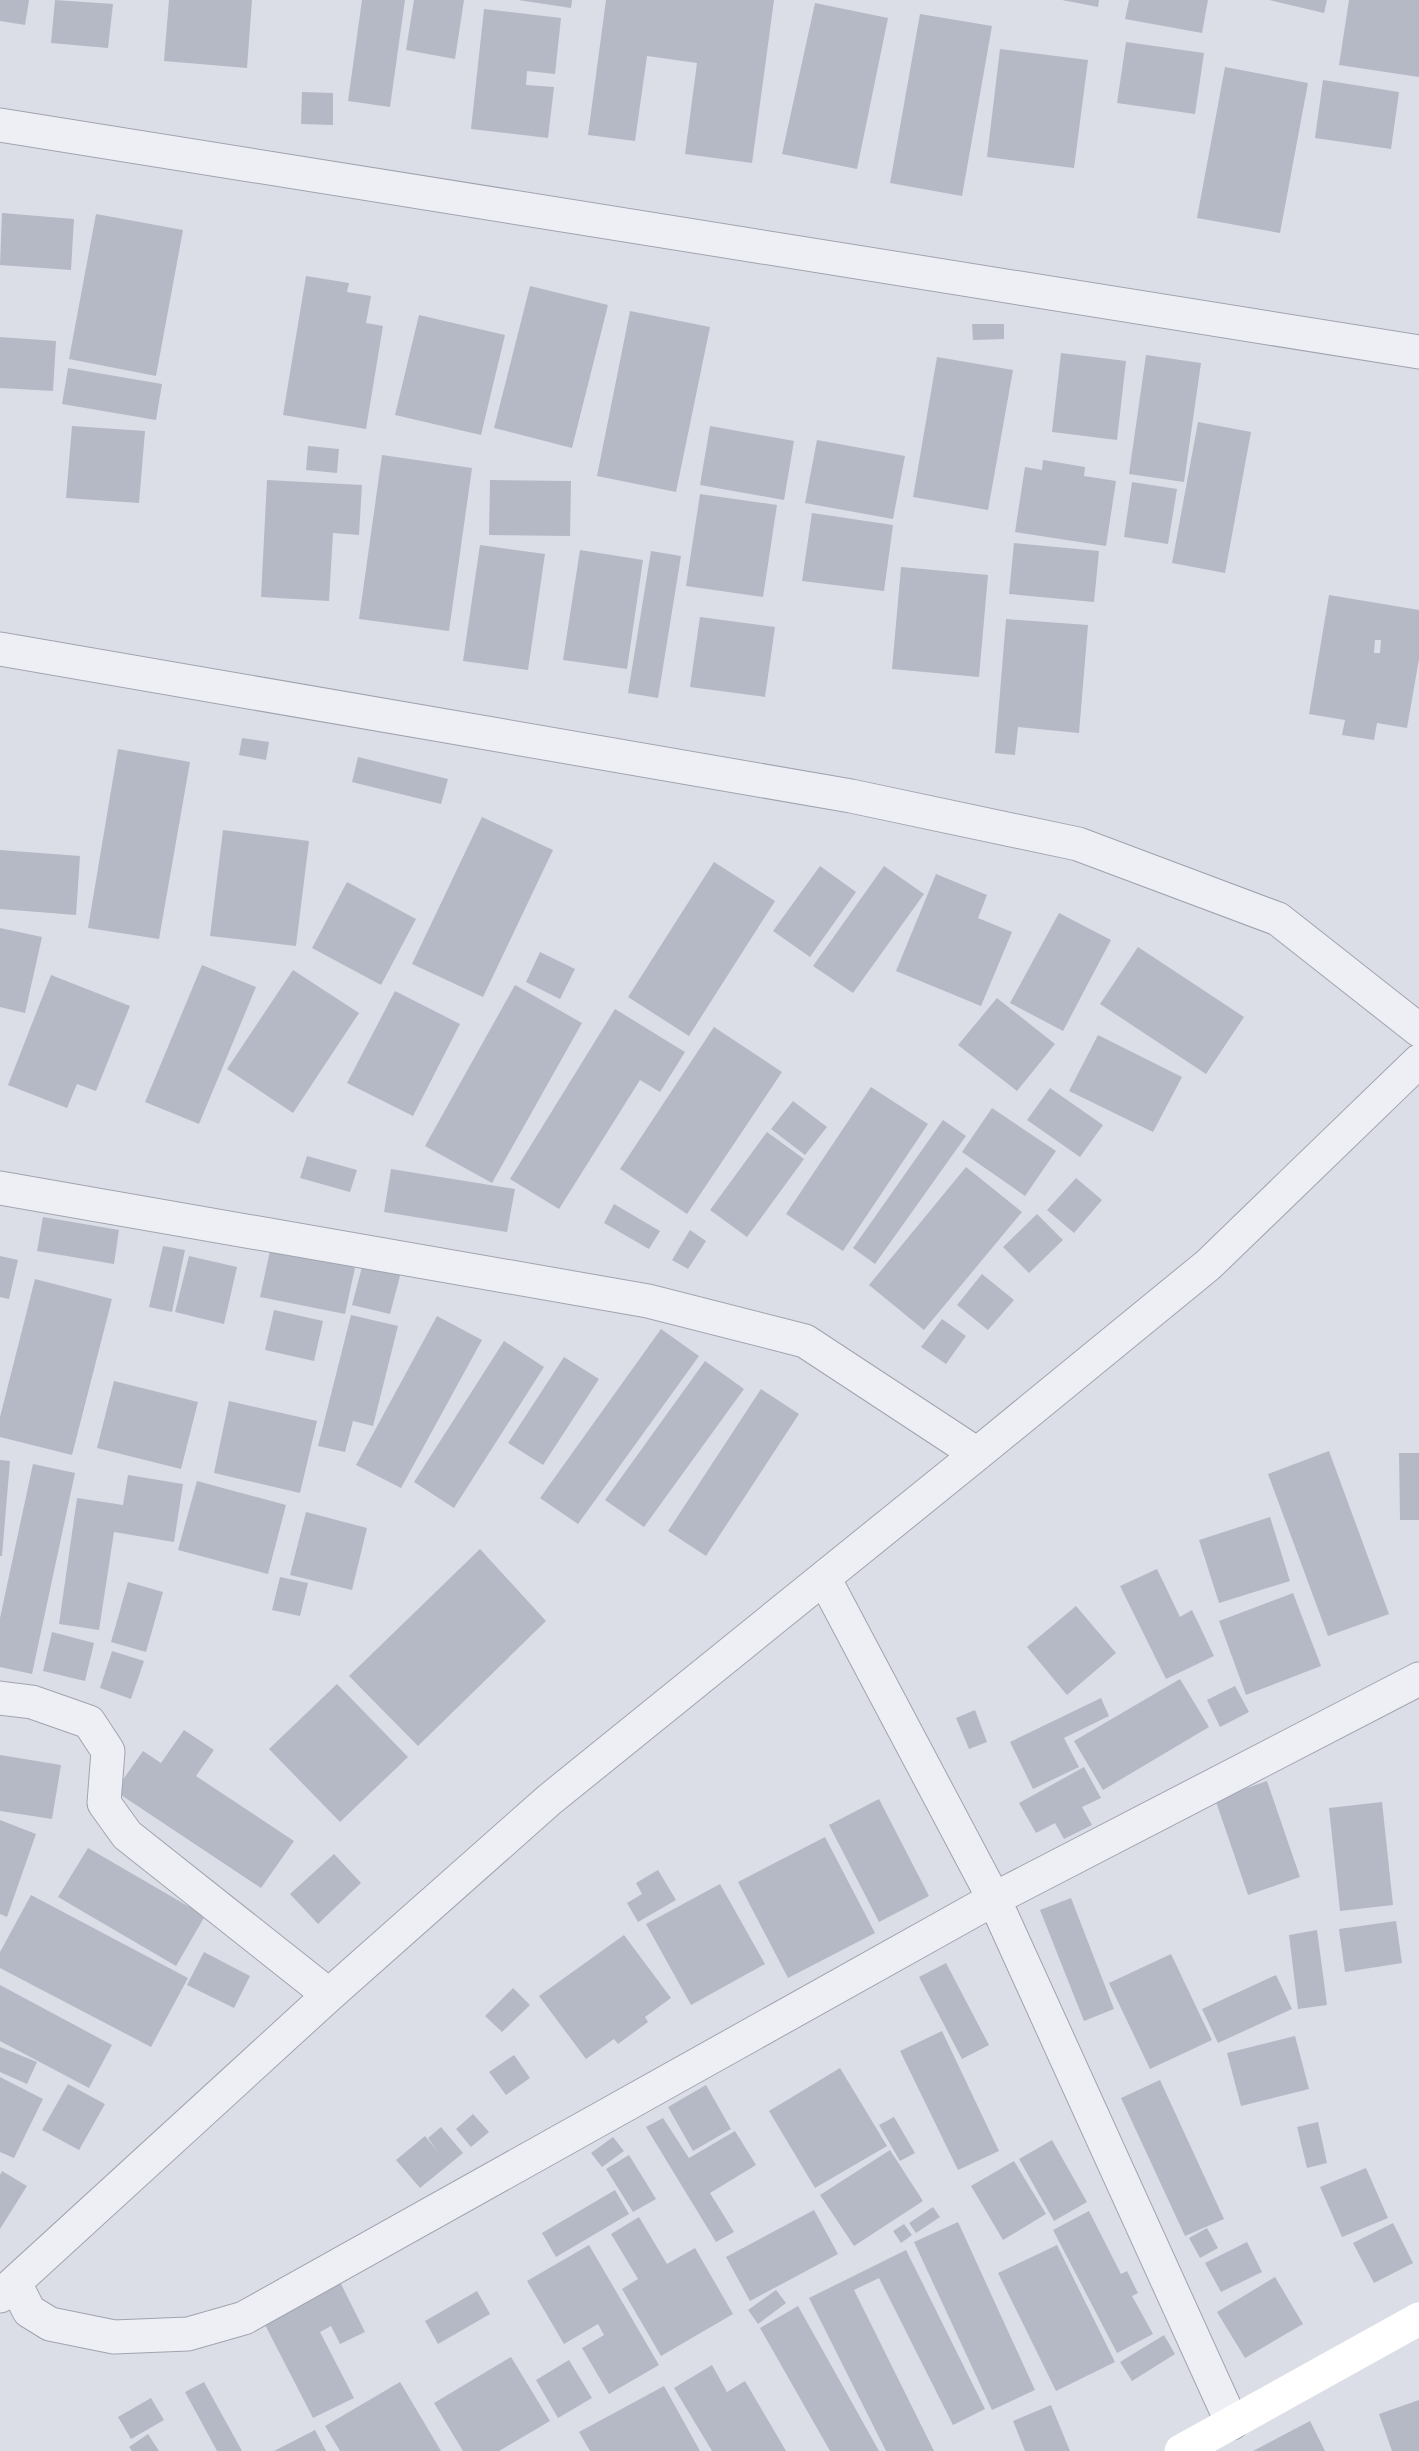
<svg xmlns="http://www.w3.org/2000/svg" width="1419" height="2451" font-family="Poppins,sans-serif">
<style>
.building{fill:#b5b9c6;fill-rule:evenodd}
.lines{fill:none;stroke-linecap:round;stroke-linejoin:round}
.street-casing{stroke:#a0a4b0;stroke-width:35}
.street{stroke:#eeeff4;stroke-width:33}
.secondary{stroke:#fff;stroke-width:33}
</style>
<rect width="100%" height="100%" fill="#dbdee6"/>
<path class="building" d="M0,0H29L25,25L0,21Z
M55,0L113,4L108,48L51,43Z
M169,0H252L247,68L164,61Z
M362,0H405L390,107L348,101Z
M414,0H464L455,59L406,50Z
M518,0H572L571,8Z
M606,0H774L752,163L685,154L697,63L647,56L635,141L588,135Z
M1062,0H1099L1098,7Z
M1129,0H1208L1202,33L1125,19Z
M1269,0H1327L1324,13Z
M1349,0H1419V77L1339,65Z
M815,3L888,18L857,169L782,154Z
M484,9L561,18L555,74L527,71L526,85L554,87L548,138L471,129Z
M920,14L992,26L962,196L890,183Z
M1126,42L1204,53L1195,114L1117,103Z
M1000,49L1088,60L1074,168L987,157Z
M1225,67L1308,83L1280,233L1197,218Z
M1323,80L1399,92L1391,149L1315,138Z
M302,92L333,93V125L301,124Z
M2,213L74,219L71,270L0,265Z
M96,214L183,230L156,376L69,359Z
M306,276L349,283L347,292L371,296L366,323L383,326L366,429L283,415Z
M530,286L608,305L572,448L494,428Z
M630,311L710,327L676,492L597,476Z
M419,315L505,335L481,435L395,415Z
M972,324H1004V339L973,340Z
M0,337L56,341L53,391L0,388Z
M1061,353L1126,361L1117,440L1052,432Z
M1146,355L1201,363L1184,482L1129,474Z
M937,357L1013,370L988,510L913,497Z
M68,368L162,384L156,420L62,404Z
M1198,422L1251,432L1225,573L1172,563Z
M72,426L145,431L139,503L66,498Z
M710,426L794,441L784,500L700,485Z
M817,440L905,456L893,519L805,503Z
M308,446L339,449L337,473L306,470Z
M382,455L472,468L449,631L359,619Z
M1043,460L1085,467L1084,476L1116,481L1106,546L1015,532L1025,467L1042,470Z
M267,480L362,485L359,535L333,533L329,601L261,597Z
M490,480L571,481L570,536L489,535Z
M1132,482L1177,489L1168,544L1124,537Z
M700,494L777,505L763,597L686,586Z
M812,513L893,525L884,591L802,581Z
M1014,543L1099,551L1094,602L1009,594Z
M480,545L545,554L528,670L463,661Z
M580,550L643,560L627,669L563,660Z
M651,551L681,556L658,698L628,693Z
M901,567L988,575L979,677L892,669Z
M1329,595L1419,610V659L1407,728L1377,723L1374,740L1342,735L1345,720L1309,714ZM1375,640H1381L1380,653H1374Z
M700,617L775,627L765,697L690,687Z
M1006,619L1088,625L1079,733L1018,727L1015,755L995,753Z
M242,738L269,742L266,760L239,755Z
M118,749L190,762L159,939L88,928Z
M358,757L448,779L441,804L352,782Z
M482,817L553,850L483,997L412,964Z
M223,830L309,841L296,946L210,936Z
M0,850L80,856L76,915L0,909Z
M714,862L775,901L689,1036L628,997Z
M820,866L856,892L810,957L773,931Z
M884,866L924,894L853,993L813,966Z
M936,874L987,895L978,918L1012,932L981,1006L896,971Z
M347,882L416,919L381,985L312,948Z
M1059,913L1111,940L1063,1031L1010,1003Z
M0,928L42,937L25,1013L0,1007Z
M1138,947L1244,1017L1206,1074L1100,1004Z
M540,952L575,969L560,999L526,982Z
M202,965L256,987L199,1124L145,1102Z
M293,970L359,1013L293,1113L227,1069Z
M51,975L130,1006L96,1091L77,1084L67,1108L8,1085Z
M515,985L582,1023L492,1183L425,1146Z
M395,991L460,1024L413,1116L347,1083Z
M997,998L1055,1044L1017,1091L958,1045Z
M615,1009L685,1052L660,1092L640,1080L559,1209L510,1179Z
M714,1027L782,1072L687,1214L620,1169Z
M1098,1035L1182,1077L1153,1132L1069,1091Z
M871,1087L928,1124L843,1251L786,1214Z
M1050,1088L1103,1125L1080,1157L1027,1120Z
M793,1101L827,1127L805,1155L771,1129Z
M992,1108L1056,1151L1025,1196L962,1152Z
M943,1120L966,1136L875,1264L853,1248Z
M767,1132L804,1159L747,1237L710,1210Z
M307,1156L357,1170L350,1192L300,1178Z
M966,1167L1022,1212L924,1330L869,1285Z
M391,1169L515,1189L507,1232L384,1212Z
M1076,1178L1102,1200L1074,1233L1047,1210Z
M614,1204L660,1231L649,1249L604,1223Z
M1037,1214L1063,1240L1029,1273L1003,1247Z
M43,1217L119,1230L114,1264L37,1251Z
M690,1230L706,1241L688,1269L672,1260Z
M163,1246L185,1250L172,1312L149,1307Z
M271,1246L356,1263L345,1314L260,1297Z
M0,1256L18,1260L9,1299L0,1297Z
M189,1256L237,1267L224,1324L175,1312Z
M363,1263L401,1272L390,1314L352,1305Z
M982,1274L1014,1300L988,1330L957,1305Z
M35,1279L112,1299L72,1455L0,1437V1417Z
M274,1310L323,1321L314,1361L265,1350Z
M351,1315L398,1326L373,1426L353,1421L345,1452L318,1446Z
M437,1316L482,1340L401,1488L356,1465Z
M942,1319L966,1336L946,1364L921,1347Z
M661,1329L699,1356L578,1524L540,1498Z
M504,1341L544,1367L454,1508L414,1482Z
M564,1357L599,1379L543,1465L508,1443Z
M705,1361L744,1389L644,1527L605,1500Z
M114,1381L198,1402L181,1469L97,1448Z
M761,1389L799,1414L706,1556L668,1531Z
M229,1401L317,1421L300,1493L214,1473Z
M1329,1451L1389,1614L1328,1636L1268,1474Z
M1399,1453H1419V1520H1400Z
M0,1460L10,1461L2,1556H0Z
M33,1464L75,1473L32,1674L0,1667V1618Z
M128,1475L183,1484L174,1542L114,1532L99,1630L59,1624L77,1498L123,1505Z
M197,1481L286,1505L268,1574L178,1550Z
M306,1512L367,1528L352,1590L290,1575Z
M1270,1517L1290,1581L1219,1603L1199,1540Z
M480,1549L546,1621L418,1746L349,1676Z
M1157,1569L1180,1617L1192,1610L1214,1656L1166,1679L1120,1586Z
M280,1577L308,1583L300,1616L272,1610Z
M128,1582L163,1592L146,1652L111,1642Z
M1293,1593L1321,1666L1246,1695L1219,1621Z
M1076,1606L1116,1653L1067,1695L1027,1647Z
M52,1632L94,1643L85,1681L43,1671Z
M112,1651L144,1661L131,1699L100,1688Z
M1180,1679L1209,1727L1103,1790L1074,1741Z
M337,1684L408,1757L340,1822L269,1749Z
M1235,1686L1249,1712L1220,1727L1207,1700Z
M1101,1698L1109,1716L1064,1738L1079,1767L1033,1789L1010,1742Z
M975,1710L987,1742L969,1749L956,1718Z
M184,1730L214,1750L196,1776L294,1841L261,1888L115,1791L143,1751L161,1763Z
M0,1755L61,1765L52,1819L0,1811Z
M1084,1767L1101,1798L1082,1807L1092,1825L1064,1839L1055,1823L1036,1833L1019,1803Z
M1267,1781L1300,1877L1248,1895L1215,1799Z
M879,1799L929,1896L879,1922L829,1825Z
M1382,1802L1393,1905L1340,1911L1329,1808Z
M0,1820L36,1834L7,1917L0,1914Z
M825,1837L875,1933L788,1978L738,1882Z
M88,1848L205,1916L176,1966L58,1897Z
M334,1854L361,1883L318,1924L290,1894Z
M658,1870L676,1900L638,1922L627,1903L642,1894L636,1883Z
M720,1884L765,1964L691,2005L646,1924Z
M31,1895L188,1978L151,2047L0,1968V1952Z
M1071,1898L1114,2009L1084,2021L1040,1910Z
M1396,1921L1402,1963L1345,1972L1339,1929Z
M1317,1930L1327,2005L1298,2009L1289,1935Z
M624,1935L671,1998L645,2017L648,2022L618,2044L614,2039L586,2059L539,1996Z
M204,1952L250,1976L234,2008L187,1985Z
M1171,1954L1212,2040L1150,2069L1109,1983Z
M946,1963L989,2045L962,2059L919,1977Z
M1276,1975L1292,2009L1218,2043L1202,2009Z
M0,1985L112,2045L89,2088L0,2041Z
M513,1988L530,2005L502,2032L485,2016Z
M942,2031L999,2151L958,2170L900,2051Z
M1295,2036L1309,2089L1241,2106L1227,2053Z
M0,2047L37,2062L27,2084L0,2072Z
M514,2055L530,2078L506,2095L489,2072Z
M840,2068L887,2146L815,2188L769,2111Z
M0,2077L43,2099L14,2158L0,2152Z
M1160,2080L1224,2219L1185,2236L1121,2098Z
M68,2084L105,2104L79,2150L42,2130Z
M706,2085L731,2129L693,2151L668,2107Z
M473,2114L489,2132L471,2147L456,2129Z
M894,2117L915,2153L900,2161L879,2125Z
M663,2118L689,2158L735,2131L756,2165L710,2193L734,2232L716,2242L646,2127Z
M1318,2122L1327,2163L1307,2168L1297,2127Z
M441,2127L463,2153L420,2188L396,2160L425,2136L438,2152L428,2138Z
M613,2137L624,2151L602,2167L591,2153Z
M1052,2140L1087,2202L1054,2221L1019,2159Z
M890,2150L923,2201L854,2246L820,2195Z
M629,2155L656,2199L633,2212L606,2169Z
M1014,2161L1046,2214L1003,2240L971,2186Z
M1366,2168L1388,2218L1342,2237L1320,2187Z
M2,2171L27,2186L0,2229V2175Z
M615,2190L629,2214L556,2257L542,2233Z
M933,2207L940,2217L916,2233L909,2223Z
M814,2210L838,2254L750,2301L726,2257Z
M1089,2211L1121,2274L1127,2271L1138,2293L1132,2296L1153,2334L1117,2353L1053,2230Z
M639,2217L667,2264L695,2248L733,2314L661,2356L622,2289L638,2279L611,2234Z
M958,2222L1035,2390L992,2410L914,2242Z
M1393,2223L1413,2263L1374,2283L1353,2243Z
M904,2224L912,2235L901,2243L893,2231Z
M1207,2228L1218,2248L1200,2258L1189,2238Z
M1247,2242L1262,2272L1221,2292L1205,2263Z
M589,2245L659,2365L609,2394L582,2348L604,2335L598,2324L564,2344L527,2281Z
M1057,2245L1115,2362L1056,2391L998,2273Z
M906,2250L985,2409L953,2425L879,2278L854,2290L934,2451H886L809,2298Z
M1275,2277L1303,2324L1245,2358L1217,2312Z
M339,2280L365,2332L340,2344L331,2326L320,2332L354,2398L313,2418L262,2319Z
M776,2290L786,2303L758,2324L748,2310Z
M477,2291L490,2314L438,2344L425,2321Z
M798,2306L879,2451H830L760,2328Z
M1164,2335L1175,2354L1132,2381L1120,2362Z
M511,2357L550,2421L499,2451H463L434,2403Z
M569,2360L592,2398L558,2418L536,2380Z
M712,2365L727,2392L745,2381L786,2451H712L674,2388Z
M204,2382L242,2451H217L185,2392Z
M400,2382L441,2451H340L325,2426Z
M664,2386L700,2451H590L579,2432Z
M151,2398L164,2420L131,2439L118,2417Z
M1419,2400V2451H1392L1379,2414Z
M1051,2405L1070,2451H1025L1013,2421Z
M1310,2421L1325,2451H1253Z
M315,2430L326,2451H274Z
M148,2434L159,2451H132L129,2447Z"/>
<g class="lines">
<defs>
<path id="street" d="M0,125L1419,352
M0,649L851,796L1078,844L1278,919L1419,1030
M0,1188L648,1301L805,1341L977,1454
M824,1578L994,1899L1232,2423
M0,1698L32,1702L89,1722L108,1751L104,1803L127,1835L329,1995
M15,2283L29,2311L50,2324L114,2337L188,2334L244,2318L994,1899L1419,1679
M0,2296L329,1995L549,1800L977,1454L1208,1265L1419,1061"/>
</defs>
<use href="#street" class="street-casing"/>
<use href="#street" class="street"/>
<path class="secondary" d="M1181,2451L1419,2319"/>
</g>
</svg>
